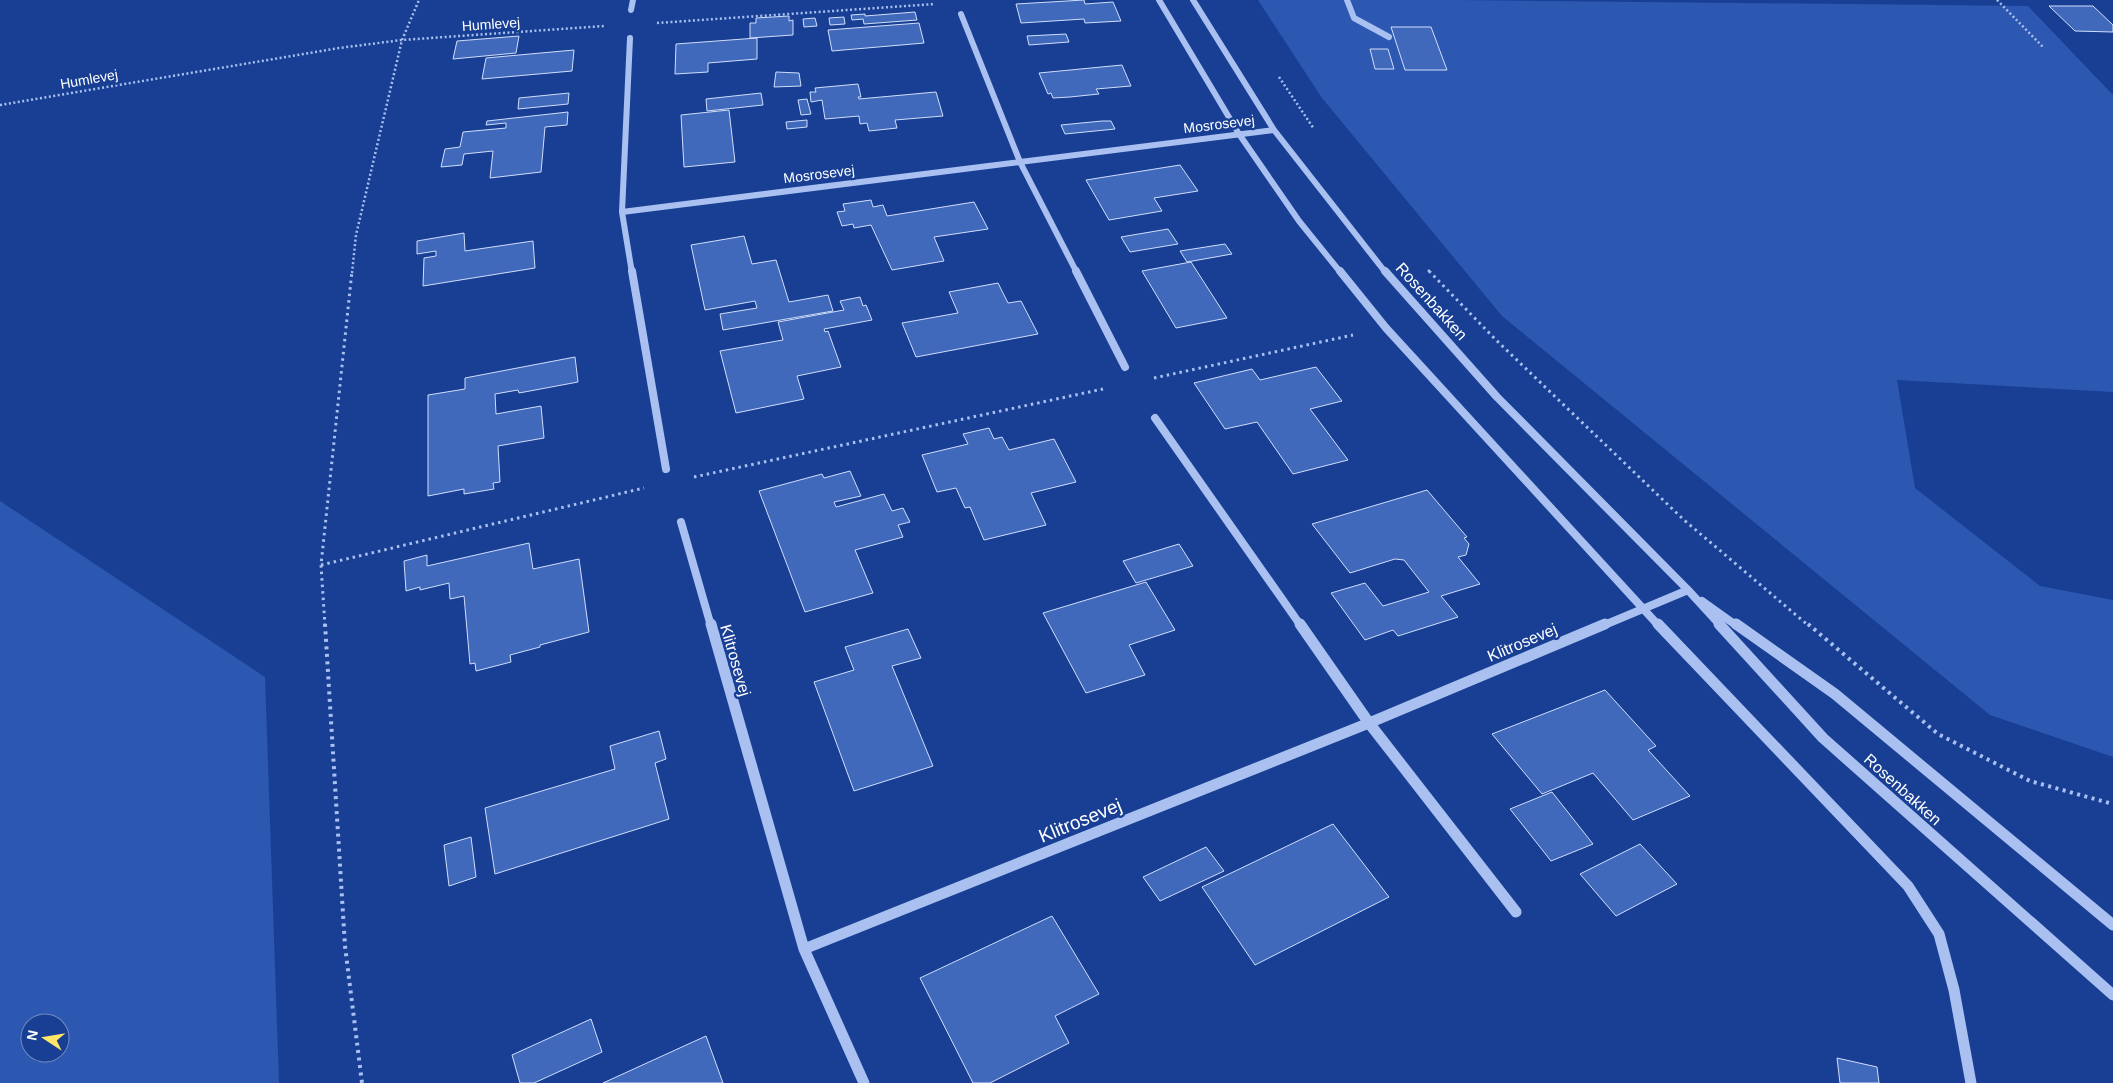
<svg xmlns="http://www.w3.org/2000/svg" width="2113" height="1083" font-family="Helvetica,sans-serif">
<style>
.green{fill:#2c58b2;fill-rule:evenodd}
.building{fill:#4169bb;stroke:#d0defb}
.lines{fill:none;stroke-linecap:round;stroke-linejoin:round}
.path-far2{stroke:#a9c0f0;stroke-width:2.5;stroke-dasharray:2 2.5;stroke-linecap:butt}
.path-far1{stroke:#a9c0f0;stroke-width:3;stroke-dasharray:2.5 4;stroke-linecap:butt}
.path{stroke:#a9c0f0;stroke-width:4;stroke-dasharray:3 4.5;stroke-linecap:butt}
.minor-far2{stroke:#a9c0f0;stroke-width:6}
.minor-far1{stroke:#a9c0f0;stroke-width:8}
.minor{stroke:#a9c0f0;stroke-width:11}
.labels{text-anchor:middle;stroke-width:5;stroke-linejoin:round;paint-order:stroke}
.far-street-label{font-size:14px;fill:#fff;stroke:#183f94}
.street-label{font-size:16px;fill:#fff;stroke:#183f94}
.near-street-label{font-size:19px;fill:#fff;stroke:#183f94}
</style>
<rect width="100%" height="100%" fill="#183f94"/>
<path class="green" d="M1258,0H1458L2028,6L2113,95V392L1897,380L1915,488L2040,586L2113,600V757L1990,715L1502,316L1322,98Z
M0,501L265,677L279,1083H0ZM30,1023H60V1053H30Z"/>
<path class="building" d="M1084,0L1085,4L1113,2L1121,21L1085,23L1084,19L1021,23L1016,4Z
M2049,6H2093L2113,25V32L2075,31Z
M915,12L917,20L864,24L863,19L852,20L851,15L865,14V16Z
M789,16V21L793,20V35L750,38V23H756V18Z
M844,17L845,24L830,25L829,18Z
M815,18L817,26L804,27L803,19Z
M919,23L924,43L832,51L828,30Z
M1391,27H1431L1447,70H1405Z
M1066,34L1069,42L1029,45L1027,36Z
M519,36L516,53L453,59L457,41Z
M757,38V59L708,63V72L675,74L676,44Z
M1370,49H1388L1394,69H1375Z
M574,50L572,71L482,79L486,58Z
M1122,65L1131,86L1096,89L1099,94L1070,97L1053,98L1051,93L1048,94L1039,73Z
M776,72L799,73L801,86L774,87Z
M858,84L861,97H858L859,99L936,92L943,116L895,120L897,128L869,131L867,123L860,124L859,116L825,119L822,100L811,102L810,92H816L815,88Z
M569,93L568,104L518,109L519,98Z
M761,93L763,105L707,111L706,99Z
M807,99L811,114L801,115L798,100Z
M729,110L735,162L684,167L681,115Z
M568,112L567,125L545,127L541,172L490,178L493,151L464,154L462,165L441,167L445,149L460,147L463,132L506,128V123L486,125L487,121Z
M807,120V127L787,129L786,122Z
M1102,121H1111L1115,129L1065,134L1061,125Z
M1180,165L1198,191L1154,198L1162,211L1109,220L1086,180Z
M871,200L873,207L883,205L887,216L974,202L988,229L934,237L944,261L892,270L871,225L854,228L853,224L842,226L837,212L845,211L843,204Z
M1168,229L1178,244L1130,252L1121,237Z
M464,233L465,251L533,241L535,268L423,286L424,258L436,256V251L417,254V241Z
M744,236L752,264L776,260L789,302L828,295L833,311L723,330L720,314L757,308L755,301L705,310L691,245Z
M1225,244L1232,254L1187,262L1180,251Z
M1191,262L1227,318L1176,328L1142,271Z
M998,283L1008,303L1021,301L1038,334L916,357L902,323L958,313L949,292Z
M860,297L863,306L866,305L872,320L824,329L825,332L828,331L841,367L797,376L804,399L736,413L720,351L783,340L778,322L844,310L840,301Z
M575,357L578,382L519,393L518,390L495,394L496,414L541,406L544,438L498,446L500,482L493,483L494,489L464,494V489L428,496V395L465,389V378Z
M1316,367L1342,401L1310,409L1348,460L1293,474L1257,422L1225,429L1194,383L1252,369L1260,380Z
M989,428L994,439L1002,437L1009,450L1054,439L1076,482L1031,493L1046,525L984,540L970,507L965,508L956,488L937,492L922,455L968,444L963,434Z
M850,471L861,496L834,502L836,507L884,494L892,511L903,508L910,522L898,525L903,537L855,550L873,593L805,612L759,491L822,474L824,478Z
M1427,490L1467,537L1464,538L1469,544L1466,555L1458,557L1480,584L1441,596L1458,617L1398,636L1393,630L1365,640L1331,593L1365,583L1383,606L1429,592L1404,560L1395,559L1350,573L1312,524Z
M529,543L533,569L579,559L589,632L540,645V647L510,655L511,662L476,671L475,663L470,664L464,596L450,599L449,583L420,590V587L406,591L404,561L427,555V566Z
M1179,544L1193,566L1136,583L1123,561Z
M1146,582L1175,630L1129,645L1145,675L1086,693L1043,613Z
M908,629L921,658L892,666L933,766L854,791L814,682L854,670L845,647Z
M1605,690L1656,746L1648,750L1690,796L1633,820L1593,773L1542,794L1492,734Z
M659,731L666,759L655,763L669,819L495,874L485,808L615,769L610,746Z
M1552,792L1593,844L1551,861L1510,809Z
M1333,824L1389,897L1255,965L1202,887Z
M471,837L476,877L449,886L444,845Z
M1640,844L1677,884L1616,916L1580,874Z
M1206,847L1224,871L1160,901L1143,877Z
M1052,916L1099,994L1055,1016L1069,1043L990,1083H973L920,978Z
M591,1019L602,1052L534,1083H520L512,1055Z
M706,1036L723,1083H603Z
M1837,1058L1877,1067L1879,1083H1840Z"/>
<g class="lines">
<path class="path-far2" d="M1997,0L2043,47
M657,23L935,4
M1279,77L1314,129
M0,105L339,48L402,40L604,26
M1428,270L1431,273
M352,273L356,235L402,40L419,0"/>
<path class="path-far1" d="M1429,271L1495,339L1684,520L1809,626
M1154,378L1353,335
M694,477L1103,389
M321,565L644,488
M325,626L321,565L352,271"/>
<path class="path" d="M325,624L345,946L362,1083
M1808,624L1938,734L2030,781L2113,804"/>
<path class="minor-far2" d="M1159,0L1239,134L1299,221L1341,273
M1193,0L1274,130L1386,273
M1347,0L1354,18L1389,37
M631,10L633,0
M961,14L1020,162L1077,273
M630,38L622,212L632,273
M622,212L1274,130"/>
<path class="minor-far1" d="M632,271L666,469
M1076,271L1125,367
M1340,271L1386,328L1659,626
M1385,271L1497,397L1688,590L1721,626
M1155,418L1301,626
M681,522L711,626
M1702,601L1737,626
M1602,626L1688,590"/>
<path class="minor" d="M711,624L804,949
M1300,624L1369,723L1516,912
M1658,624L1908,886L1939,934L1954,990L1971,1083
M1719,624L1823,738L2113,995
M1736,624L1835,694L2113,925
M864,1083L804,949L1369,723L1605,624"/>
</g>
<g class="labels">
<g class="far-street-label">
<text transform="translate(491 24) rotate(-4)" y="5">Humlevej</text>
<text transform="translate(89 79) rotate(-10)" y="5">Humlevej</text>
<text transform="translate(1219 124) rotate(-7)" y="5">Mosrosevej</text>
<text transform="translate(819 174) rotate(-7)" y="5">Mosrosevej</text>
</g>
<g class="street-label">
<text transform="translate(1432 301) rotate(48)" y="6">Rosenbakken</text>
<text transform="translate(1522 642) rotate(-23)" y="6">Klitrosevej</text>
<text transform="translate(736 660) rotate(74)" y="6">Klitrosevej</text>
<text transform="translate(1903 789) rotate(42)" y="6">Rosenbakken</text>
</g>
<g class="near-street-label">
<text transform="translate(1080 820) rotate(-22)" y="7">Klitrosevej</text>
</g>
</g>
<g transform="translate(45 1038) rotate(282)"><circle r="24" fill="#183f94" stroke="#748cbf"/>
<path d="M0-4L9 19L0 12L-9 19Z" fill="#ffe568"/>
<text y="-8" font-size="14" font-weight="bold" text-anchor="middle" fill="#ffffff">N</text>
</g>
</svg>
